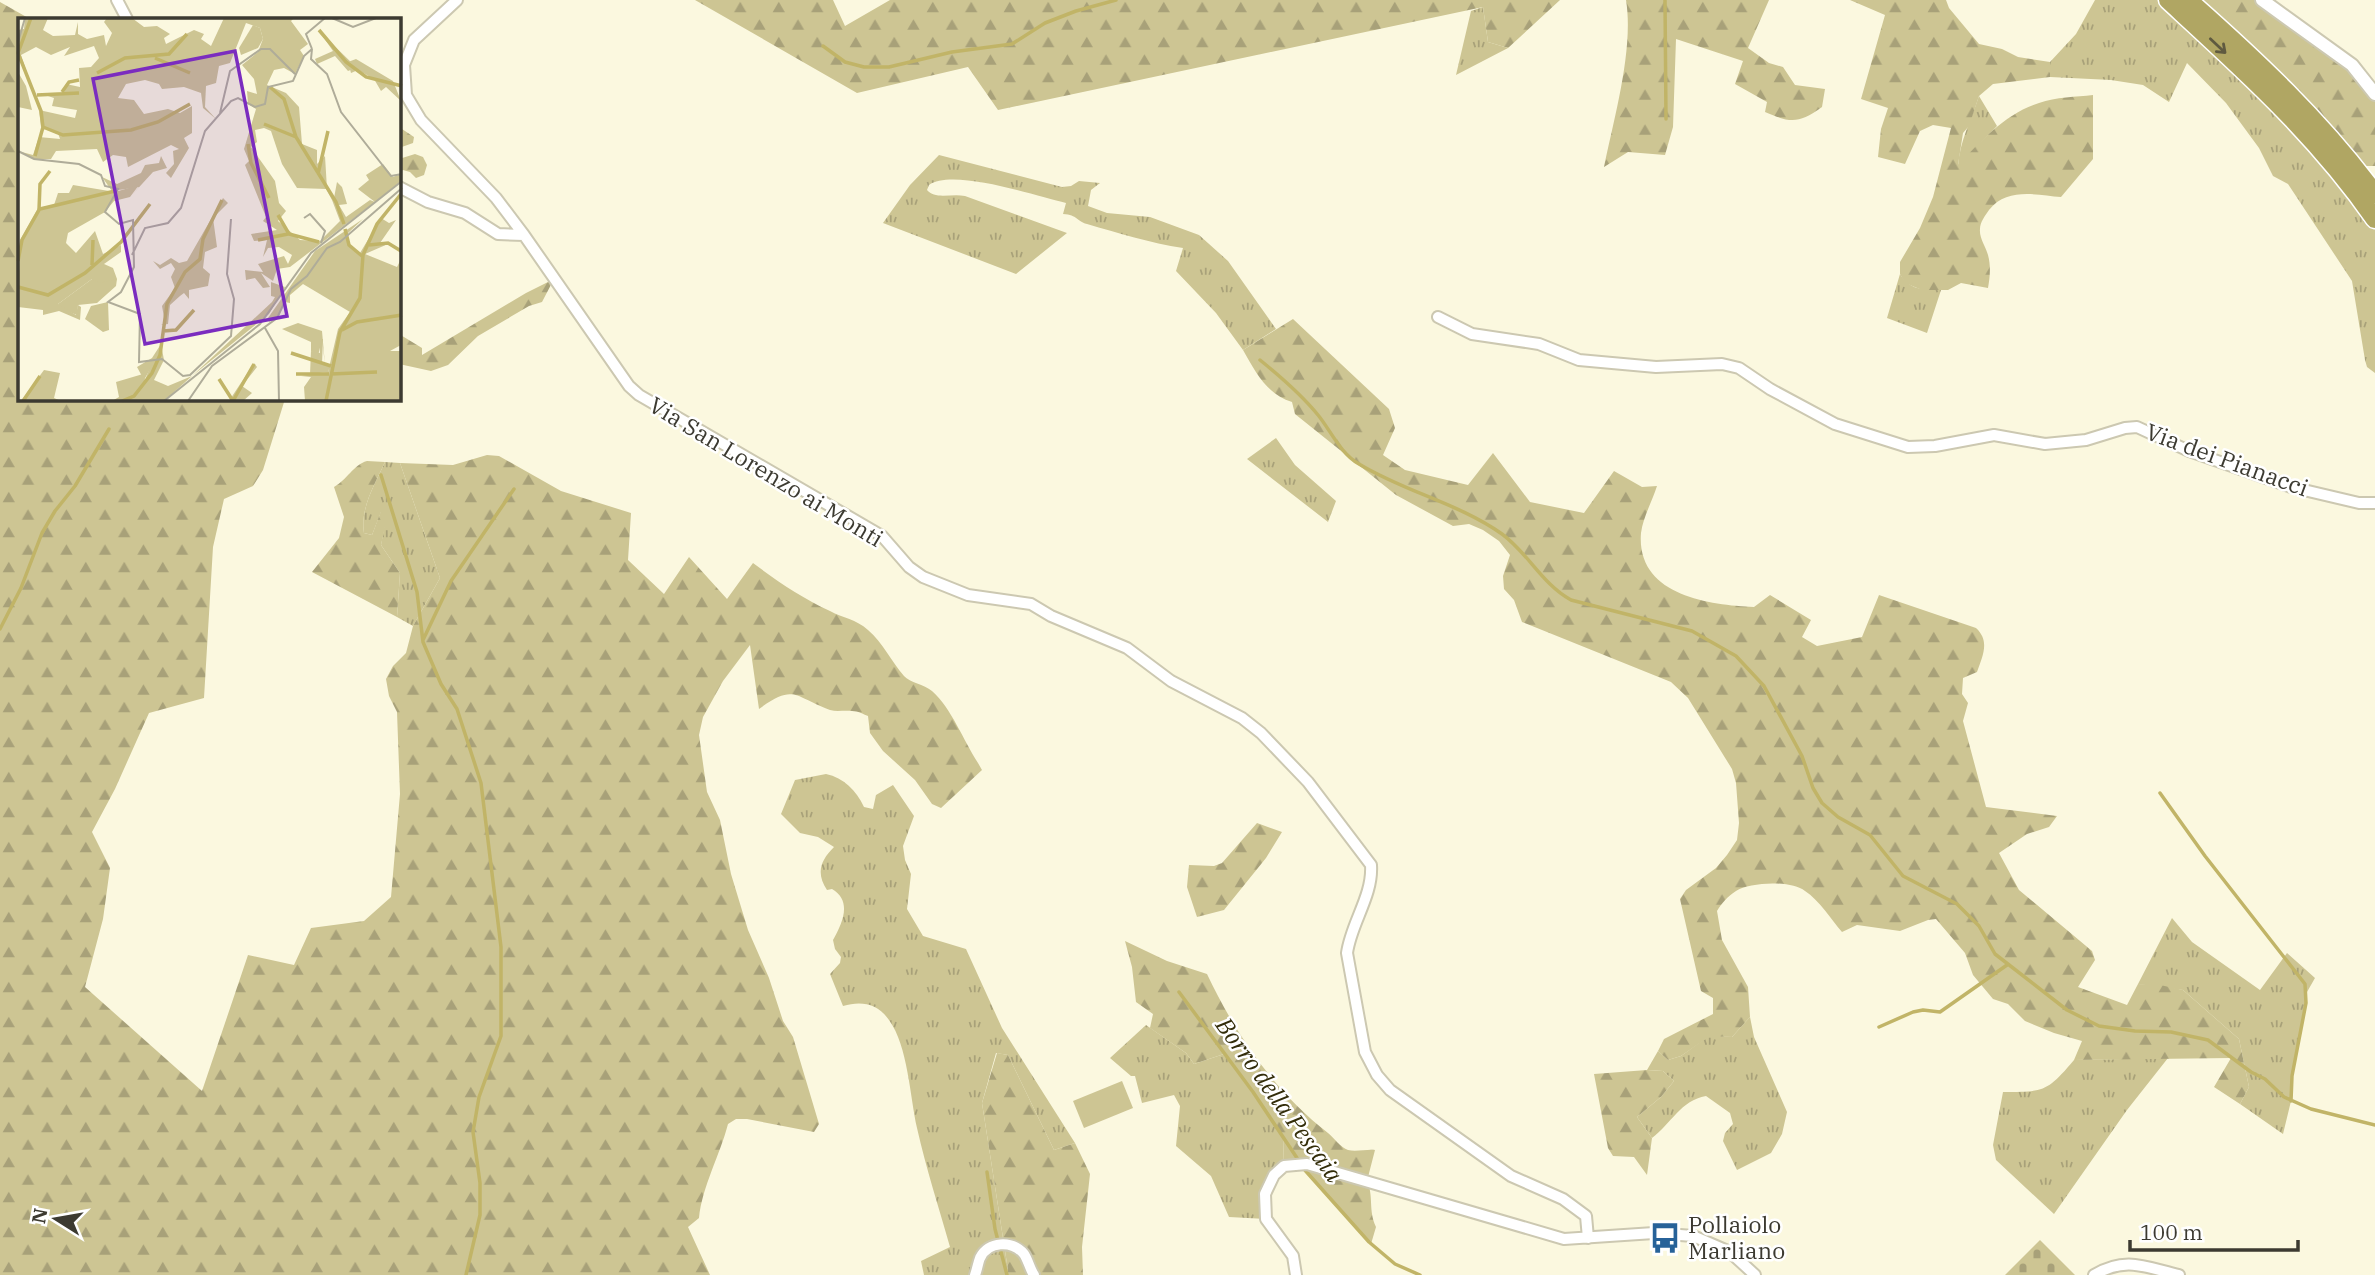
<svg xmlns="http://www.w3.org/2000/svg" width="2375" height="1275" font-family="'IBM Plex Serif',serif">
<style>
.grass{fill:url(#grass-tufts)}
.forest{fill:url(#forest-firs)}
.cemetery{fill:url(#cemetery-stones)}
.pitch{fill:#cdc593}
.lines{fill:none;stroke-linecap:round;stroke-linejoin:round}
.stream{stroke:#c1b467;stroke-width:3.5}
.minor-casing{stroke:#ccc8b1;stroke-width:14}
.tertiary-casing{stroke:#ccc8b1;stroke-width:16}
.trunk-casing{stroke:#fff;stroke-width:21}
.minor{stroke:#fff;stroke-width:10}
.tertiary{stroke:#fff;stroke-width:12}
.trunk{stroke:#b0a663;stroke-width:18}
.oneway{stroke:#5f5a40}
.labels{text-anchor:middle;stroke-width:5;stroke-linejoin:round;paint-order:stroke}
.street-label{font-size:23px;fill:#3c3a31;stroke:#fff}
.poi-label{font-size:23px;fill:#3c3a31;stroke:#fff;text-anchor:start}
.water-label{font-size:24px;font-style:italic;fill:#332d0a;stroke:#fff}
.inset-river{fill:none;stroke:#c1b467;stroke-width:3.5}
.inset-road{fill:none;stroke:#afac99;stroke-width:2}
.view{fill:#7b2cbf;fill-opacity:0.15;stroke:#7b2cbf;stroke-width:3.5}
.inset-edge{fill:none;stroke:#3c3a31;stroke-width:3.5}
</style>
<defs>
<pattern id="grass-tufts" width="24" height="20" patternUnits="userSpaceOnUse" patternTransform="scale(1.75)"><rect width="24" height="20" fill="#cdc593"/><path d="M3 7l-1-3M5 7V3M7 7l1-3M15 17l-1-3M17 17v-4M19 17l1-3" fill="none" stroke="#a8a179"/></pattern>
<pattern id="forest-firs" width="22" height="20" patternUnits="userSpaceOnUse" patternTransform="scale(1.75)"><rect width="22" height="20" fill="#cdc593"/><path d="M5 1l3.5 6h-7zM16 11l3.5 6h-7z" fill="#a8a179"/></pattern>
<pattern id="cemetery-stones" width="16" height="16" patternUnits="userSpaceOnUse" patternTransform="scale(1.75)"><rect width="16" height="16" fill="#cdc593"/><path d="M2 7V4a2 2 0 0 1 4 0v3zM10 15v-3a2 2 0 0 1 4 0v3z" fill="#a8a179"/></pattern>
</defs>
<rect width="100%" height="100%" fill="#fbf8df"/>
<path class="grass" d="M2095,0H2168L2375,219V373L2367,367L2365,360L2352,281L2288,184L2273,176L2259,148L2226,103L2187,63L2169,102L2143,85L2111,80L2050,77V62L2076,34Z
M1483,7L1488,42L1508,48L1456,75L1471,11Z
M1979,96L1997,126L1958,166C1960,140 1971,121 1979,96Z
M939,155L1062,187L1071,186L1079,181L1100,183L1091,190L1088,206L1107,213L1150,217L1199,235L1228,261L1276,329L1243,350L1216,313L1176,271L1183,248C1150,243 1118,233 1087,224C1076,221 1078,215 1063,214L1066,203C1036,196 953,168 929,185L927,190C935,200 952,193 965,196L1067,233L1016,274L883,223L910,185Z
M1900,274C1909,290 1924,290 1941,290L1927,333L1887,318Z
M1276,438L1295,465L1336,501L1328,522L1247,459Z
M385,462L400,463L440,578L413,626L397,617L400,573L381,545L386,517L381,512L372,535L364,533C360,508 375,484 385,462Z
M826,774C844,778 856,790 864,807L873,809L876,795L893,785L914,816L903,846L905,860L911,874L907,909L923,936L966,949L1002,1028L1075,1143L1054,1150L1008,1055L996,1053L982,1103L1008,1270L1007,1275H924L921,1261L950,1247C939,1208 926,1168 917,1128C910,1097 908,1046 889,1020C877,1003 861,1001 843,1006L830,974L840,963L841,957L835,949L833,940C842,924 853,901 832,889L827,890C816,873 820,861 834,847L818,837L800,833L781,814L795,780Z
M2172,918L2192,942L2260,990L2287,953L2315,978L2307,992L2292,1076L2291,1101L2283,1134L2240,1104L2249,1087L2239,1039L2183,990L2138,984Z
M1750,1017L1754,1037L1787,1112L1782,1134L1771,1153L1737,1170L1723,1141L1725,1133L1733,1124L1730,1113L1706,1096C1681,1100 1671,1124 1652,1138L1637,1117L1661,1097L1674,1081L1663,1071L1647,1070L1658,1051L1668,1060L1681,1056L1710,1035L1732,1037Z
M1146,1025L1186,1053L1194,1064L1224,1054L1283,1135L1284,1166L1265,1194L1266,1219L1229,1217L1211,1176L1176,1146L1180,1106L1174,1095L1142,1103L1135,1076H1131L1110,1058Z
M2168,1058L2127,1110L2054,1214L1996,1160L1993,1145L2003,1092C2044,1092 2047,1092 2074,1060Z"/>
<path class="forest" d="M695,0H833L845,26L890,0H1560L1508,48L1488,42L1483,7L998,110L968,67L857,93Z
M1626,0H1769L1748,48L1769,63L1783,67L1795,85L1825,89L1822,107C1798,124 1791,123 1765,112L1767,102L1735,84L1743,61L1676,39L1673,127L1665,155L1628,152L1604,167C1614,118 1634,49 1626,0Z
M1850,0H1946L1949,8L1979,44L2002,49L2018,57L2050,62V77L1993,84L1979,96L1969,126L1963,133L1958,165C1981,141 2006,113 2039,103C2056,97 2076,97 2093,95V159L2061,197C2037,195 2007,187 1989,210C1985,216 1980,222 1980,229C1979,238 1986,247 1988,255C1991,266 1990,277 1988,288L1961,283L1948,290H1922L1905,283L1900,274V262L1920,228L1933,197L1951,128L1933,125L1920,131L1905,164L1878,157L1881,129L1888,108L1861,99L1885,15Z
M2188,0H2262L2307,30L2375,94V166H2354Z
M0,2L30,19H19V399H285L263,470L253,486L224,499L213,547L204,698L149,713L115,789L92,832L110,868L103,919L85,987L202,1091L248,955L294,965L311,928L364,921L391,897L400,794L397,712L389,696L386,679L393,666L406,653L413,626L440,578L400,463L453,465L487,455L499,456L561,491L631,513L628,560L664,594L689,557L727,599L753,563C777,581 802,598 830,611C843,618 856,619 868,630C883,643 891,661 904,676C910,683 924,684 932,691C952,709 963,740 978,763L982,770L941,808L932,804L915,780L883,751L870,733L868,716C863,714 858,711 852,711C844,710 837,712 830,710C794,697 795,683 759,709L750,645L723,681L703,717L699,735L707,792L720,820L731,874L748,930L769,978L783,1021L793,1037L819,1124L814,1132L747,1119H736L728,1124C720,1155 702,1187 699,1218L688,1227L710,1275H0Z
M399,127L414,137L413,143L399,148Z
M415,154L423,157L427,165L424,175L416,178L410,172L403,170L399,172V159Z
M554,279L542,302L529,306L478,336L448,365L431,371L399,364V334L422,348V355L526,293Z
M1293,319L1389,409L1395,428L1383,455L1405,470L1468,485L1493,453L1530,502L1584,513L1614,471L1642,487L1657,486C1652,502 1643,517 1641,533C1636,595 1708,605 1754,607L1770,595L1811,620L1802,637L1817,646L1862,637L1879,595L1976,628C1990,641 1983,655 1977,672L1963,678L1962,694L1968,703L1963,721L1986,807L2057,816L2049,827L2027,834L1999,853L2019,890L2092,951L2095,960L2078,987L2127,1005L2138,984L2160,985L2183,990L2239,1039L2249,1087L2240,1104L2214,1087L2231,1058L2074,1060L2082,1041L2054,1033L2025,1021L2008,1004L1993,999L1973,975L1965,953L1936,919L1928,920L1900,931L1857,925L1842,932C1831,919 1819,900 1805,891C1791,880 1750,882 1736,891C1727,897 1722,903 1717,911L1722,940L1748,987L1750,1017L1732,1037L1710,1036L1681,1056L1668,1060L1658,1051L1664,1039L1713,1014V998L1701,991L1680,899L1686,890L1716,868L1727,855L1737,840L1739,823L1736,783L1732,769L1688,698L1671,682L1522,622L1514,600L1504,589L1503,576L1510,555L1499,541L1483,530L1469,524L1453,526L1396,495L1295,414L1292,402C1267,395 1255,371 1243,350Z
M367,461L385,462C375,484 360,508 364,533L372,535L381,511L388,513L381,545L400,573L397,617L312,572L339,538L344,517L334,487C347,480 353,465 367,461Z
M1257,823L1282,832L1266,858L1224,910L1197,917L1187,887L1189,865L1214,866L1222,863Z
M1125,941L1167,961L1207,974C1236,1035 1274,1091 1328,1133C1333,1137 1341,1148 1348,1150C1356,1152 1367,1149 1375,1150L1367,1181C1374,1196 1368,1210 1376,1227L1371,1244L1307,1174L1301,1164L1284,1166L1283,1135L1224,1054L1194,1064L1186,1053L1150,1028L1153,1014L1136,1002L1132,967Z
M997,1053L1008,1055L1054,1150L1075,1143L1090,1174L1082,1247L1083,1275H1007L1008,1270L982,1103Z
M1647,1070L1663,1071L1674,1081L1661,1097L1637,1117L1652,1138L1647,1175L1634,1157L1613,1156L1608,1148L1594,1074Z"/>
<path class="cemetery" d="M2040,1240L2075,1275H2005Z"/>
<path class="pitch" d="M1122,1081L1133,1108L1084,1128L1073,1101Z"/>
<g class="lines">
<path class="stream" d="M1665,0L1666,119
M823,46L845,62L864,67H889L952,52L1012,44L1045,23L1076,11L1116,0
M1260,360C1281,377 1301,394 1318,415C1331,431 1340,453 1359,464C1405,492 1458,503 1502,534C1528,553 1542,584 1571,600L1692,631L1736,656L1764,686L1802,756L1813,788L1822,803L1838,817L1870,835L1903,876L1957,904L1979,926L1995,954L2067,1010L2099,1026L2135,1031L2171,1032L2208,1040L2251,1072L2265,1079L2284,1097L2311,1109L2375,1125
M381,475L417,592L423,642L441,684L457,709L481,783L501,947V1036L479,1097L473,1132L480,1183V1215L466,1275
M0,629L21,588L42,533L55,511L75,486L109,429
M423,640L451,581L514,489
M2160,793L2205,856L2305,984L2306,1003L2292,1076L2291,1101
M1179,992L1253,1092L1299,1161
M1879,1027L1913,1012L1923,1010L1940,1012L2007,965
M1303,1168L1369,1242L1395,1264L1420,1275
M987,1172L995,1229L1007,1275"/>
<defs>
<path id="minor" d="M117,0L127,19
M457,0L414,40L404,65L406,95L421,120L496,198L524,235L629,386L639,395L882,536L909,567L923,577L968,595L1031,604L1051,616L1127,648L1171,681L1242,718L1261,733L1308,782L1371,865C1373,896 1351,923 1347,953L1365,1052L1377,1075L1390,1090L1511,1176L1563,1199L1586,1216L1588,1238
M399,187L428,202L465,213L498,234L524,235
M1438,317L1472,334L1539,344L1579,360L1656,367L1722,364L1739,368L1770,389L1835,424L1908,447L1935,446L1994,435L2045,444L2086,440L2125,428L2137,427L2189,451L2291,487L2359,503H2375
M975,1275C977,1270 978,1263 980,1258C988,1241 1012,1240 1024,1254C1028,1260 1030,1269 1034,1275
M1296,1275L1293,1256L1266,1219L1265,1194L1274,1175L1284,1166L1307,1164L1564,1239L1654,1233L1693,1236L1730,1252L1755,1275
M2094,1275C2126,1256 2145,1267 2179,1275"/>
<path id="tertiary" d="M2262,0L2352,65L2375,94"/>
<path id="trunk" d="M2168,0C2243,69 2316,134 2375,219
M2188,0C2256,60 2321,121 2375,194"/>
</defs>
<use href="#minor" class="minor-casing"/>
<use href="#tertiary" class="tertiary-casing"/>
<use href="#trunk" class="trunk-casing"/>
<use href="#minor" class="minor"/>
<use href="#tertiary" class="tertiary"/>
<use href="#trunk" class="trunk"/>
</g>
<defs><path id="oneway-shaft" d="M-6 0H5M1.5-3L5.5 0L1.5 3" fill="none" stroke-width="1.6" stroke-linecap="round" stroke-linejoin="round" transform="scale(1.75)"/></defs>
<use class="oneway" href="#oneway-shaft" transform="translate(2218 46) rotate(43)"/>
<defs>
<symbol id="bus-bare" viewBox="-9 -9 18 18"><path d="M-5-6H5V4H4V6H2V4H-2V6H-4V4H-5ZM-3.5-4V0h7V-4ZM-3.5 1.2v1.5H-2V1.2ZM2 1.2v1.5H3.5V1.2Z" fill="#276299" stroke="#fff" stroke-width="2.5" paint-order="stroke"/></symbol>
</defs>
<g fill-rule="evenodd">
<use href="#bus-bare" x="1643" y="1216" width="44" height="44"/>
</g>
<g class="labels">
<g class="street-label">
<text transform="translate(2227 460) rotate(20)" y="8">Via dei Pianacci</text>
<text transform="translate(766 472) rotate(31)" y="8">Via San Lorenzo ai Monti</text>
</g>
<g class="poi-label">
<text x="1688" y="1233">Pollaiolo<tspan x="1688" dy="26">Marliano</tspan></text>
</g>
<g class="water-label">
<text transform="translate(1279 1100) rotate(54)" y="8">Borro della Pescaia</text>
</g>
</g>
<g transform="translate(18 18)">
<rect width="383" height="383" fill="#fbf8df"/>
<path d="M338,41L375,63L383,83L368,69L363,73L356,61L340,52L333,55L330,44ZM0,54L8,68L14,92L0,89ZM143,138L149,150L135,154L113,178L121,169L94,173L84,159L99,166L123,155L127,147L141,145ZM365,146L375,159L383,156V163L357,184L340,171L351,162L348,157ZM74,261H99L98,268L79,285L60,287L59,297L41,290L40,286ZM253,264L267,269L251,296L174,358L254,284L257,279L253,278ZM90,284L91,312L85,314L67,301L73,288ZM301,321H305L304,346L312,348L310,354L292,356L293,333L302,335ZM143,326L146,342L135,346L126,362L119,349L134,340ZM26,352L42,355L36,380L43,383H3Z" fill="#cdc593"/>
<path d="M7,0H30L25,12L35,18L57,17L60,4V16L69,21L86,17L88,28L94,15L86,4L89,0H114L126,9L139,8L152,16L146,20L148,26L176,12L186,16L183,21L193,28L206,0H276L273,3L290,26L282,32L286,38L277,56L266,50L256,52L249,67L268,75L281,89L284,126L299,132V146L307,138L309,171L316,180L319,164L324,169L329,186L321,187L328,199L352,182L357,184L272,249L259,251L255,263L243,255L252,269L245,270L237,260L228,262L227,252L245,254L240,246L266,238L270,246L274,237L261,229L250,230L245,239L249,222L236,223L233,216L259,212L245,203L248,199L227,147L231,143L226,131L238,91L230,86L229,73L239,76L236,61L224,47L240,34L245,21L242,10L228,5L212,45L201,48L198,65L188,68L187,89L198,101L185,90L183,75L166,69L144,71L141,66L127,62L108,66L100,80L116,82L126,96L150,91L162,95L174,88V115L166,120L171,130L153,160L148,155L156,146L155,133L161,131L153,127L110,149L108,139L95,137L85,144L79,131L38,133L33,141H16L0,133L15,137L21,119L42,121L40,115L23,109L21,92L57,100L59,92L34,88L36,80L27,77L46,74L48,66L62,69L61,50L73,49L81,40L76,28L46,38L52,29L33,37L18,29L3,37L9,55L0,38V12L6,11ZM246,110L253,113L264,146L279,170L308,171L314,182L322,203L302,223L282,222L260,203L268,193L261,185L257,163L233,129L239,124L237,112ZM301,13L337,48L335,51L330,53L317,38L299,46L297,41L315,33ZM55,167L97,174L121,167L112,179L96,183L87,194L50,215L48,225L58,235L77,213L85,236L103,227V234L86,246L95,250L99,261L81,265L74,261L40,286L58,297L60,287L63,289L62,302L41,293L25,297V292L0,289L2,222L20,190L36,187L40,175H51ZM205,180L210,185L195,200L199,229L187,234L185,250L192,256L190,268L171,272V281L166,275L162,278L152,287L150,306L143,307L147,305L144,288L157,270L153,259L157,251L153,245L142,251L135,243L142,247L153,240L161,245L169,243ZM363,200L371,205L378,202L362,225L370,226L347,236L379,249L383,241V327L372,333H383V383H287L286,369L293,359L283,358L310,354L320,311L332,294L285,266L272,277V285L267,284L261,297L251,304L250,300L297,233L345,201L329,216L331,227L342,235ZM280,305L304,313L307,347L304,321L300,338L293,333V324L264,311ZM135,342H146L136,362L150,368L174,358L146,383H94L101,379L98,364L125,356L127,362ZM236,345L239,349L224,368L234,375L225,383H211Z" fill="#cdc593" fill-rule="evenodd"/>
<path d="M235,7L242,10L245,21L240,30L223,37L221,30Z" fill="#cdc593"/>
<path class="inset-river" d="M13,0L0,35L23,93L25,109L17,138M301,12L328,44L348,59L384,68M137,40L172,55M79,55L107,40L151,36L169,16M252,69L266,81L278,119L318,184L326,206M44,74L51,64L61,62M19,77L61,75M246,106L278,119M25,109L45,117L113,112L140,104L172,86M230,126L233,145L251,180M300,156L310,113M22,191L97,173M260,197L271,216L301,224M327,211L331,227L344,238M240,222L270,216M351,227L370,225L383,233M0,243L4,222L21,192L22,166L32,153M74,247L75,222M0,269L30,277L67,255L103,224L132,186M324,312L339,304L384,297M145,313L158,312L176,292M273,335L313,348M278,356H311M313,356L359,354M201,361L215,383M5,383L22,358M104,383L116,378L134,355L142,337L149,286L167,254L182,241L185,221L204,182M215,383L236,346M308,383L322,314L342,280L345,237L359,206L383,176"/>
<path class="inset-road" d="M314,0L335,9L358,0M0,24L7,0M294,31L293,41L309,56L323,94L373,158L384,156M294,31L288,16L307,0M202,95L212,53L243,31H252L277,56M0,133L16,141L61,146L83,157L87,168L100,171L87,194L101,206L115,202L116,249L103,274L90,284L122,296L121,344L144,341L165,358L172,357L213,318L216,281L209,256L213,201M286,200L292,196L307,213L303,225M114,237L127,210L150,205L163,190L187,113L213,83L220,80L237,89L247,86L250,69L275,63L286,38L294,31M247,310L260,333L261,383M146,383L242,306L293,235L384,163M170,383L194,348L259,300L273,271L289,258L309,230L322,224L384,170"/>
<path class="view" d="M217,33L269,298L127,326L75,61Z"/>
<rect width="383" height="383" class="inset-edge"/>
</g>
<g transform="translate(56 1219) rotate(281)" stroke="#ffffff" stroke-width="5" paint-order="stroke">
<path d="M0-5L12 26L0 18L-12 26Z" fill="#3c3a31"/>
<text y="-10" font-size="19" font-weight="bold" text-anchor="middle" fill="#3c3a31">N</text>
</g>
<path d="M2130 1240v10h168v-10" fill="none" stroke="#3c3a31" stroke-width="3.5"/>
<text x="2140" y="1240" font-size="21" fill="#3c3a31" stroke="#ffffff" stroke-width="5" paint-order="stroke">100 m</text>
</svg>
